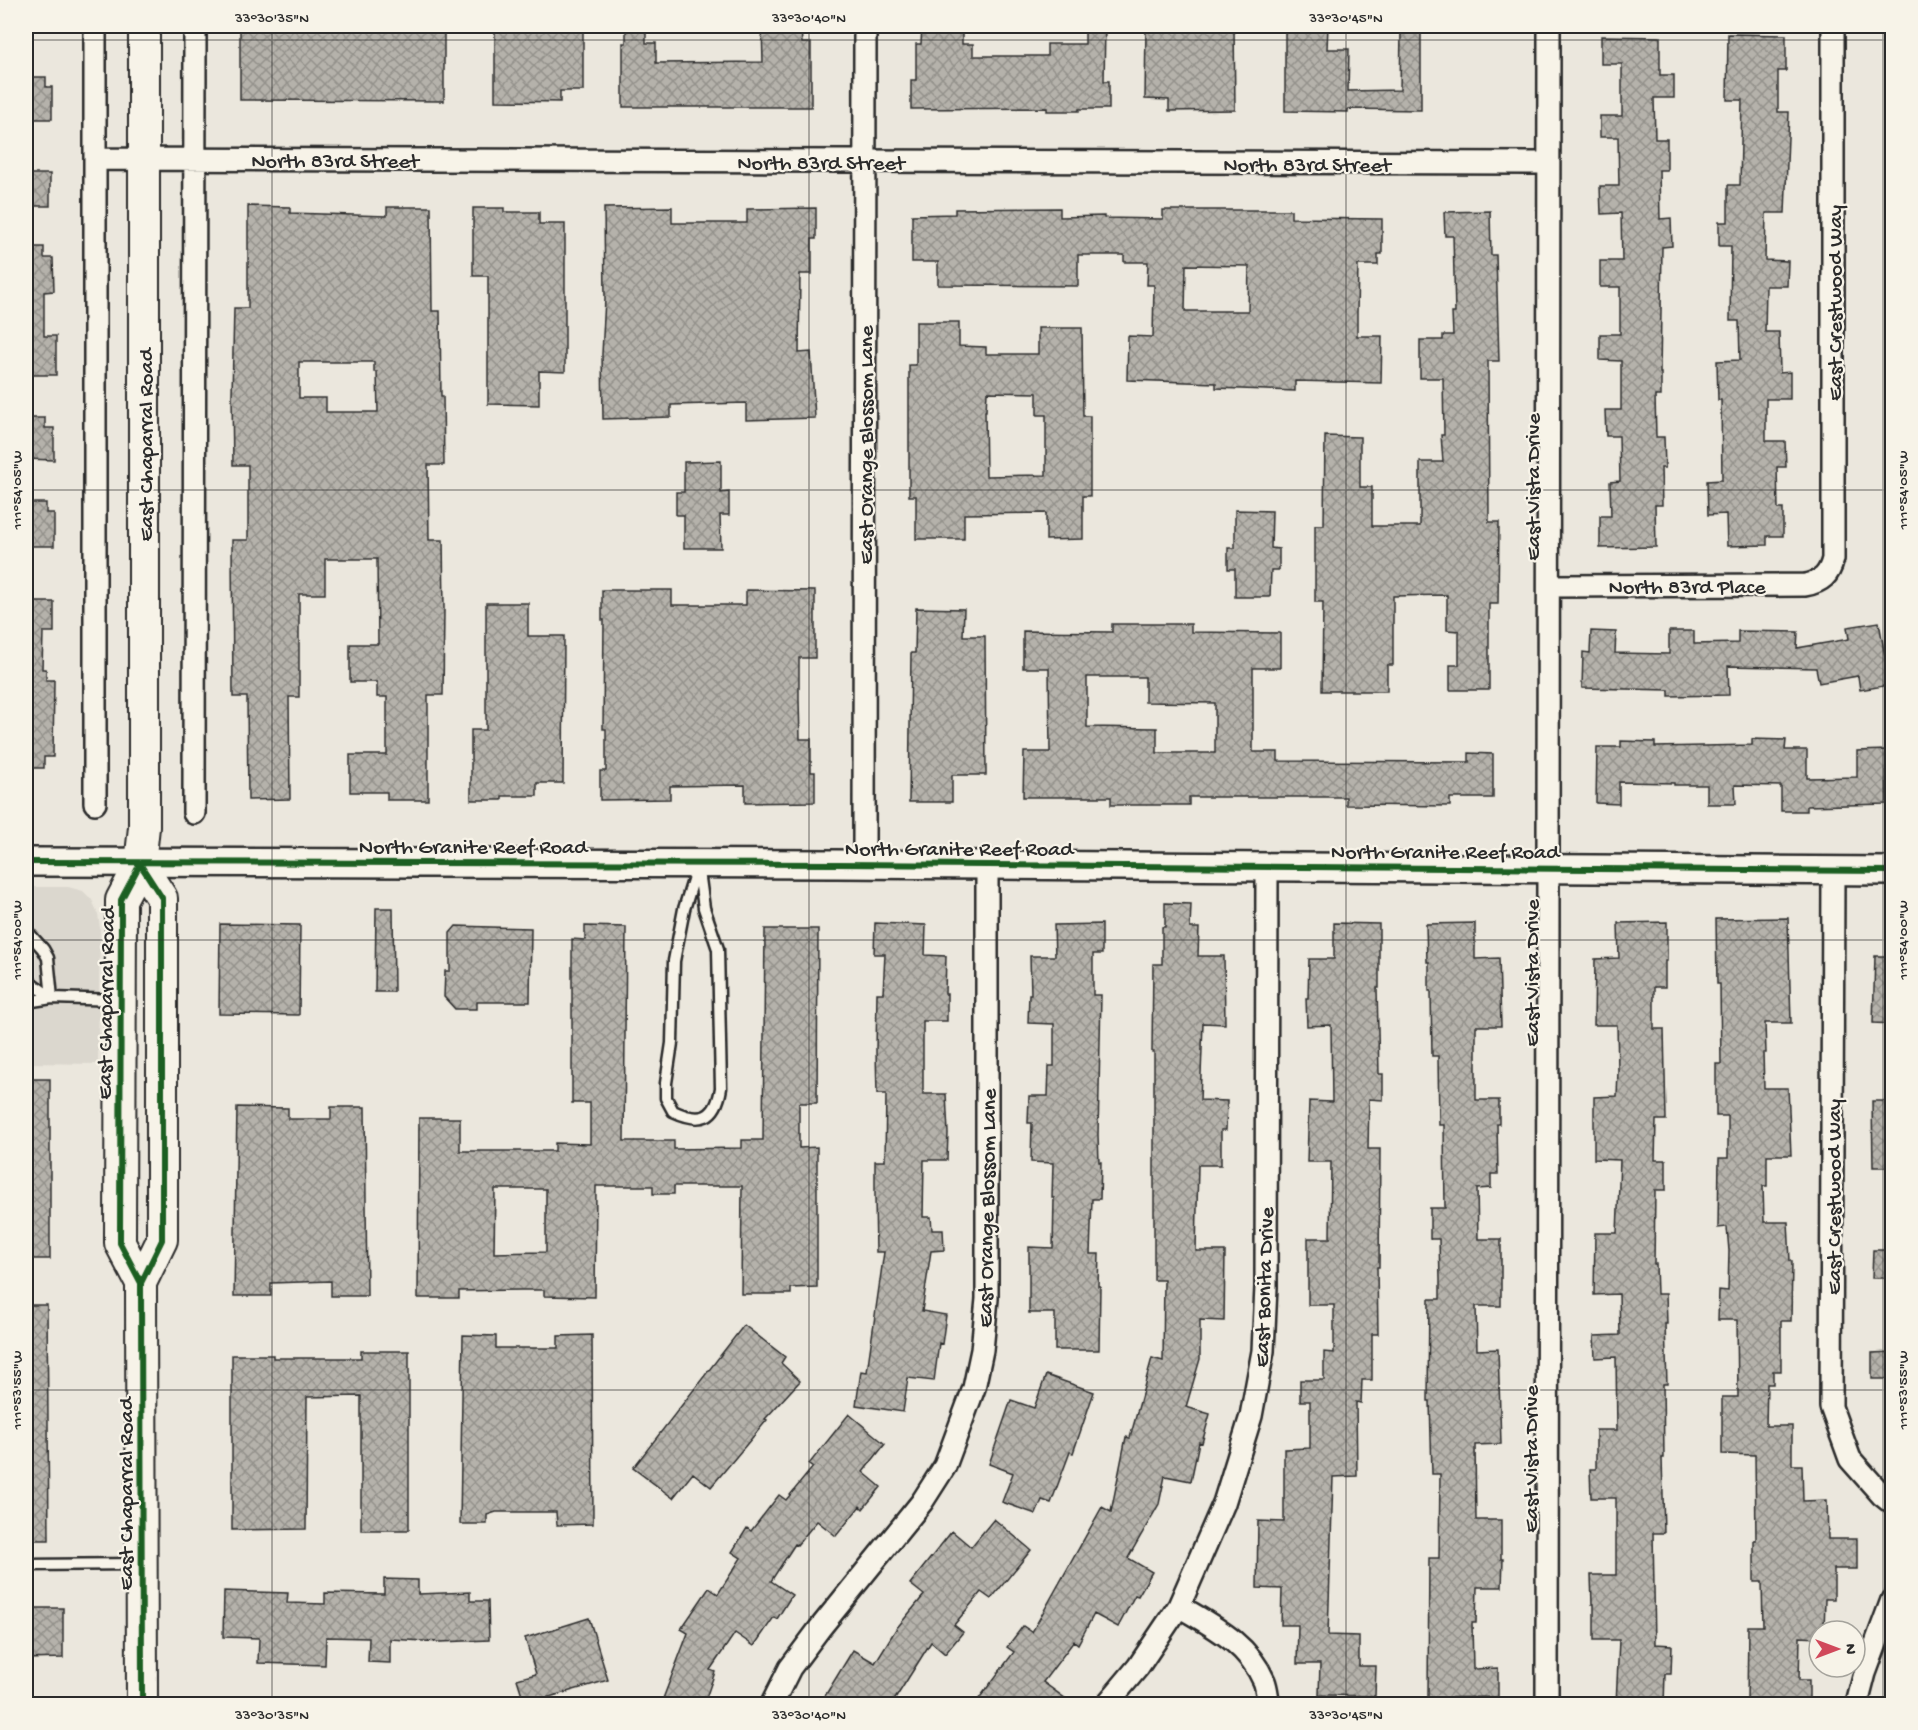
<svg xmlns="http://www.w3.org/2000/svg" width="1918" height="1730" font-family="'Gochi Hand',sans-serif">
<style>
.built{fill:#dbd7ce}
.building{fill:url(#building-cross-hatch);stroke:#2b2b2b;stroke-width:1.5;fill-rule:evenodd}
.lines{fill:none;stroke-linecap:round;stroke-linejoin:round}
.service-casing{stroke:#2b2b2b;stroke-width:15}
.minor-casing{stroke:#2b2b2b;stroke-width:26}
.tertiary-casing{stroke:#2b2b2b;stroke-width:32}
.secondary-casing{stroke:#2b2b2b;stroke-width:34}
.service{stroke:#f7f3e8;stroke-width:10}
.minor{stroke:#f7f3e8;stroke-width:21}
.tertiary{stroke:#f7f3e8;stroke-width:27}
.secondary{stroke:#f7f3e8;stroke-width:30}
.cycleway-casing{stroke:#f7f3e8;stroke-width:10}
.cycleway{stroke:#1b5e20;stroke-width:6}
.ticks{fill:none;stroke:#2b2b2b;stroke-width:1.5;stroke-opacity:0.45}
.labels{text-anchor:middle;stroke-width:4.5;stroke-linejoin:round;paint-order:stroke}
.street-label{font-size:22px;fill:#2b2b2b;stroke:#f7f3e8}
.neatline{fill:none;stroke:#2b2b2b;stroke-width:2}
.ticks-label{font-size:15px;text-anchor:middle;fill:#2b2b2b}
</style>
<defs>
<pattern id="building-cross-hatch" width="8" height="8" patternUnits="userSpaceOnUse" patternTransform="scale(1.5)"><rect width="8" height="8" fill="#b5b2ab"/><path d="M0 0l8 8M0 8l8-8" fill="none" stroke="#93918b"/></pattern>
</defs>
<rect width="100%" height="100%" fill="#ebe7dd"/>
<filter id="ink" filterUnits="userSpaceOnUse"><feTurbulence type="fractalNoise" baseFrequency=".0167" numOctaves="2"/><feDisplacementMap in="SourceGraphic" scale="12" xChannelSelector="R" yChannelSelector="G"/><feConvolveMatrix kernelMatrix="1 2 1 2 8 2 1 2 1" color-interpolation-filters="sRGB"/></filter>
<g filter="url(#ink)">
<path class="built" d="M26,887H68L83,891L92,900L98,914L100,928L98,1064L26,1063Z"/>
<path class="building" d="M240,26L329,27L444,26V101L240,100Z
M495,26H583V91H560V102L495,101Z
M626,26H646V43H656V63L763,62L762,26H801L802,43H811V107H623V43H626Z
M922,26H962V44H973V56H1047V44H1085V26H1105L1104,81H1109V109H1079V111H1047V108L911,109V80H916V44H921Z
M1146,26H1234L1235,110L1169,111V100L1145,99Z
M1285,26H1328L1327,49H1349L1348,91L1400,90L1401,32H1421V110L1348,109V112L1285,111Z
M1728,34L1786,35V71H1778V112H1789L1785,213H1766L1765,260L1788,261L1787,286H1766L1765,332H1779L1780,373L1790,372V399H1766V441H1785L1786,467H1777L1778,509H1783V536H1767V545L1727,546L1726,514L1708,515L1707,481L1722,480L1721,400H1718L1717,361L1740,360L1739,321H1730L1731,246H1719V222H1728V185H1740L1742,100H1727Z
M1601,36L1660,37V75H1674V98H1654L1655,139H1667V170H1659L1660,219L1671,218L1672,246L1662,247L1660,373H1661V396H1655L1656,437H1664L1665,468H1661L1662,505H1655L1656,547L1600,548V516H1611L1610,482L1620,481L1619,436H1606L1605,410H1621V361L1600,360V334H1620V287H1600V261H1622L1621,213L1601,214L1600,186H1619L1618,137H1600V116H1622V64H1601Z
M26,77H46V87H52V119H26Z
M26,174H50V206H26Z
M248,206L290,207V213L387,216V207H431L432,311H440L441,396H443L444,465H428L429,540H443L444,609L443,695H428V800H387V792H350V755H387V697H377V682H350V644H378L377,559H325V594H299V697H289L290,799L248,800L247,697H233L232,540H248V465H233L232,395L234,308H248ZM299,362H374V372H377L378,412H326V398H299Z
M672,207V223H747V209L816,208V239H812V274H800L799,353L811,352L815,418L746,420V403L671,405V417L603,419L602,354L605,299L604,208Z
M473,208H504V212H539V224H565V372L539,371V405L488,404V276H473Z
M1060,208V217L1104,216V218L1163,219V210H1291V218L1382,219V254H1378V265H1358L1357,313V336H1382L1381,383L1295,381V391L1216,388V383L1127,380L1128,336L1153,337L1154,285H1147L1148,262H1124V255H1078V286L938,285V262H912V215L955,214V209ZM1186,265L1249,266L1248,311H1185Z
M1490,211L1491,255H1496L1499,361H1488L1489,522H1499L1498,604H1489V690H1450V665H1459V631L1447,630V595L1393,596V665H1387V691H1322L1323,602H1315V525H1324L1325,436L1360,437V487H1372V526H1420V462H1443L1441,435H1444L1443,378H1420V340H1443V335H1453L1452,313H1455L1453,236H1445L1444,212Z
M26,247H44V258H53L54,291L44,292V336H56V375H26Z
M916,322H959V346L986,347V354H1038V328H1082L1083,416H1090V496H1083V539L1046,540V513L964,514V539H916V496H909V365H916ZM987,392L1037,393V415H1046V475L986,476L985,411H986Z
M26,418H45V428H54V460L26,459Z
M721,461V493L729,492V515H720L721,548H684V515H676V492H684V462Z
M26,503H46V513H54V546H26Z
M1235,510L1272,511L1271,548L1279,549V570H1271L1270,597H1235V569H1228V548H1235Z
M602,590H672V605H746V590L815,591V658H799V700L800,739H811V772H815V802L745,803V785L670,786V799L600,800V771H606V729H603L604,620H602Z
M26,602H54V632H43L42,669H46V680H54L53,757H44V768H26Z
M486,603H528V636H564L563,783H537V796H502V800H471V730H486Z
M916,608L964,609L963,636H985L986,775H952V802H909L911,653H915Z
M1879,622L1890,685L1860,690L1858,676L1819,683L1816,668L1728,666L1729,695L1669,696V690L1582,688L1583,652L1590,653L1591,631L1616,632L1615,653L1669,654V631H1694V644L1738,643V631L1798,632L1797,648L1849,639L1847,627Z
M1112,624H1191V632L1280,633V668H1253V752H1278V761L1469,762V753L1493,754V798H1450V806L1346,805V797H1189V805H1111V797H1023L1024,752H1050L1049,668H1023V631L1112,632ZM1087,677H1145V702L1215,703V753H1157V728L1087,727Z
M1752,739L1786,740L1785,750H1807V778L1857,777V751L1886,750L1887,804L1807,806V811H1781V786L1735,785L1736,804H1707V785H1674V783L1619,782V804L1596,803L1597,747H1621V741L1655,742V747L1752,745Z
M1165,903L1191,904L1190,928H1199L1198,956H1224L1225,1024L1203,1023L1200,1100L1227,1101L1226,1130H1221V1165H1198L1196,1251H1225L1224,1321L1200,1320V1359L1186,1407L1210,1414L1202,1443L1199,1442L1191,1481L1165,1476L1159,1504L1128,1558L1152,1572L1138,1596L1135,1595L1118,1627L1094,1614L1078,1644L1074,1641L1043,1682L1073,1704H975L1014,1652L1007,1647L1023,1626L1032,1632L1102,1507L1111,1512L1126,1437L1130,1438L1152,1358L1163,1361L1164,1280H1154V1052H1152L1153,964H1162V927H1165Z
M376,908H393L394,992H375Z
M1788,918L1791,1023H1765L1766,1053H1763L1764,1088H1788L1791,1155H1767V1186H1763L1764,1222H1788L1790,1261H1792L1791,1321H1781V1371H1773V1384H1767L1766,1426H1792V1465H1802L1803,1501L1827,1500L1828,1539H1857V1569H1834V1599H1825L1824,1631H1819V1638L1800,1637L1799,1680H1809V1704H1747L1748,1626H1763L1762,1582H1754V1540H1756L1755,1455L1722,1454V1397H1738L1737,1320H1718L1719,1290L1728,1291L1729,1251L1727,1227L1718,1228L1719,1158H1728V1116H1716V1064H1721L1720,984H1717L1716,919Z
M1667,922V961H1665V987H1654V1029H1664L1666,1120H1656L1655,1160H1666V1190H1655L1654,1264H1656L1657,1294H1666L1667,1324H1665L1667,1384H1663L1664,1458H1662L1664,1533H1653L1655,1644L1672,1645L1671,1674H1665L1664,1704H1616L1619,1640H1594V1604H1592L1591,1575H1616V1498H1591L1590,1469H1596V1430H1617L1616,1357L1595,1358L1594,1336L1620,1335L1619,1294L1594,1295L1595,1233H1617L1620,1160L1594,1159V1097L1617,1096L1618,1071L1617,1025H1594L1595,959L1619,958L1618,923Z
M875,923L926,925L925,955L946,956L945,994H947V1021H923V1094H946L948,1133L947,1160H924L923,1217H931L932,1230H943L944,1250L931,1251L922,1311L946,1315L942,1344L939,1343L934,1381L908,1378L903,1412L856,1405L861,1371L867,1372L884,1252H876L875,1198V1161H885L886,1094H877L876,1051L877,993H883L885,954H874Z
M1334,923L1379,924V988H1377L1379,1074H1383V1100L1369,1099L1368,1149H1380L1379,1267H1377L1378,1334H1372V1380H1362L1361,1403L1356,1402L1357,1476L1333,1477L1328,1635L1359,1636V1666H1376L1375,1696L1319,1695L1320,1664H1297L1298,1625H1281L1282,1589L1257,1588L1258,1521L1284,1522V1449L1310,1448V1401H1300V1380H1324V1352L1334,1353V1305H1308V1238H1330L1331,1162H1307L1309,1101L1332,1102L1331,1025L1307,1026L1306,998H1308L1309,959H1334Z
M1475,923V959L1499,958L1501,1026H1476V1100H1499V1124H1497L1498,1174H1491V1188L1477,1189L1478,1239H1501V1306H1476L1477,1350L1498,1349L1501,1444L1475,1445L1476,1520H1501V1559H1503L1502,1587H1477L1476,1623H1472L1473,1669L1498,1668V1697L1428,1698L1429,1558H1439L1440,1474H1432L1430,1401H1428L1429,1299H1440V1279L1439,1239H1430V1208H1445L1444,1125H1439L1438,1056H1432L1431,991H1429V962H1427L1426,924Z
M220,924L300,925L299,1015L219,1014Z
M1102,924V954H1093V995H1101L1098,1135L1099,1162H1101L1100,1199H1092L1090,1254H1099L1098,1286H1100L1099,1350H1055V1313H1029V1247L1053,1248L1054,1198H1052L1053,1163L1031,1162L1032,1123H1028L1029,1096H1048L1049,1066H1054V1024L1028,1023L1029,994H1031L1030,956H1055L1054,925Z
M456,926L531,928L530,1002H477V1009H455L444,997L445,971H450V933Z
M585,926L626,927L624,1141H674V1149L742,1148V1140H763L765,929H818L817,1103H799V1148L817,1147V1287L791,1288V1294H741L742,1186H674V1194H653V1186H596L595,1297L544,1296V1290H521L459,1291V1298H418L419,1118H460V1151H555V1143L590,1144V1103H572V939L585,940ZM495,1189H546V1252L494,1253Z
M1875,956H1893V1024L1873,1023Z
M26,1079H50V1259H26Z
M1872,1101H1893V1167H1873Z
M237,1107L288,1108V1119H331V1107H365L367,1296H331V1281L271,1283V1296H234Z
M1873,1250H1893V1278H1872Z
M26,1305H47L49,1540H26Z
M744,1325L785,1357L781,1363L800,1381L765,1419L767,1420L711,1487L693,1473L673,1498L633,1468Z
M463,1335L496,1336V1348H558V1336L592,1335L593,1524L557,1525L556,1512H496L487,1515V1524H460Z
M361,1351H409V1530H361V1396L307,1397L306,1529L232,1530V1355H273V1358H361Z
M1893,1352V1379H1872V1353Z
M1046,1375L1094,1392L1073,1453L1070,1452L1051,1503L1042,1500L1036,1514L1002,1502L1013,1473L989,1464L1011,1400L1034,1408Z
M849,1414L885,1444L863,1472L881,1487L863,1509L860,1506L836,1536L817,1521L797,1545L795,1544L771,1581L792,1595L777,1619L774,1617L754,1646L735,1633L710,1670L715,1672L704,1704H661L688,1633L681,1629L709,1588L718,1594L741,1558L732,1552L747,1528L751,1531L779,1495L786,1500L813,1467L809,1464Z
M994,1519L1031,1550L991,1599L981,1592L954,1625L963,1632L945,1654L931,1642L892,1704H820L853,1650L875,1663L896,1629L924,1595L910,1584L952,1531L971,1547Z
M384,1579L418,1580V1594L470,1592V1601H488L489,1640L440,1642L390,1639V1663L368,1662L369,1638L326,1637L325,1665L258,1663L259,1638L223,1637L224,1591L288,1593L287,1603L325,1604V1593L384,1594Z
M26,1608H63V1658L26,1659Z
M589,1618L608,1680L525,1704L517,1679L536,1674L525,1638Z"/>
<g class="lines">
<defs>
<path id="service" d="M698,864L704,908L718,949L721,1088C716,1119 701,1124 673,1111L666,1098V1083L672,1043L674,961L684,909Z
M26,930L43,949L48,958L52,998
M26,979L52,998
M26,1002L52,998L118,1000
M26,1565L139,1564"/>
<path id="minor" d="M95,26V803
M95,159L1548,163
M1549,586L1805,585C1822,582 1829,575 1833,559V26
M194,813L195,26
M864,864L865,26
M1833,870L1831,1407L1850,1459L1882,1495L1892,1503
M1179,1606C1212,1626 1248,1643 1264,1681C1267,1688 1267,1697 1269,1704
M772,1704L790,1668L820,1628L922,1502L945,1466L974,1388L982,1350L987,1299V865
M1107,1704L1138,1667L1179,1606L1224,1503L1251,1416L1263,1351L1266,1287L1267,867
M1547,1704L1549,26
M1857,1704L1865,1673L1892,1600"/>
<path id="tertiary" d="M26,862L836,864L1892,871"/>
<path id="secondary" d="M140,864L162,898V1240L141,1283L142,1704
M141,1283L120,1243L121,900L140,864L144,827V26"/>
</defs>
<use href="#service" class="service-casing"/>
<use href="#minor" class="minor-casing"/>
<use href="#tertiary" class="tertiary-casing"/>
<use href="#secondary" class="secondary-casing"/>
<use href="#service" class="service"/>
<use href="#minor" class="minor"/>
<use href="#tertiary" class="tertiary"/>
<use href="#secondary" class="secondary"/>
<defs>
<path id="cycleway" d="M26,862L836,864L1892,871
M140,864L162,898V1240L141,1283L142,1704
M140,864L121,900L120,1243L141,1283"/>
</defs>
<use href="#cycleway" class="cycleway-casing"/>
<use href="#cycleway" class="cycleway"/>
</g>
</g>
<path class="ticks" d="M272,26V1704M809,26V1704M1346,26V1704M1883,26V1704M26,40H1892M26,490H1892M26,940H1892M26,1390H1892"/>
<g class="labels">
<g class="street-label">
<text x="335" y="167">North 83rd Street</text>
<text x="821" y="169">North 83rd Street</text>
<text x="1307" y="171">North 83rd Street</text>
<text transform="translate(1833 303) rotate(-90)" y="8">East Crestwood Way</text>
<text transform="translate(144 445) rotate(-90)" y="8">East Chaparral Road</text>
<text transform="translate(864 445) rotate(-90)" y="8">East Orange Blossom Lane</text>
<text transform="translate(1531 487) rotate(-90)" y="8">East Vista Drive</text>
<text x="1687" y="593">North 83rd Place</text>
<text x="473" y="853">North Granite Reef Road</text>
<text x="959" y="855">North Granite Reef Road</text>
<text x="1445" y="858">North Granite Reef Road</text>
<text transform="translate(1530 973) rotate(-90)" y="8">East Vista Drive</text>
<text transform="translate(104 1003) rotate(-89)" y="8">East Chaparral Road</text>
<text transform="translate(1832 1197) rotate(-90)" y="8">East Crestwood Way</text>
<text transform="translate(985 1208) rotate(-89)" y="8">East Orange Blossom Lane</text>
<text transform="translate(1262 1287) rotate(-88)" y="8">East Bonita Drive</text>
<text transform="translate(1529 1459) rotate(-90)" y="8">East Vista Drive</text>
<text transform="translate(124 1494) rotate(-90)" y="8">East Chaparral Road</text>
</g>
</g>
<rect width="1918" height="1730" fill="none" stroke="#f7f3e8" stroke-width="66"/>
<g transform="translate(1837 1649) rotate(90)"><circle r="28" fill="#f7f3e8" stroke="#a5a39c" stroke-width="1.5"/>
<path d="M0-4.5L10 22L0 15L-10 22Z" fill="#d1495b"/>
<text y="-9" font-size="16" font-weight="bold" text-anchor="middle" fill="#2b2b2b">N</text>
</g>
<rect x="33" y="33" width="1852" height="1664" class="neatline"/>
<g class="ticks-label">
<text x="272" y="22">33°30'35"N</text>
<text x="809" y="22">33°30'40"N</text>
<text x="1346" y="22">33°30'45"N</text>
<text transform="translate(1902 490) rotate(-90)" y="5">111°54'05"W</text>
<text transform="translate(16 490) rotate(-90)" y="5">111°54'05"W</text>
<text transform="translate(1902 940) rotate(-90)" y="5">111°54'00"W</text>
<text transform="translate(16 940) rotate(-90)" y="5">111°54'00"W</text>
<text transform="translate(1902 1390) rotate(-90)" y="5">111°53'55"W</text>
<text transform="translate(16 1390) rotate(-90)" y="5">111°53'55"W</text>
<text x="272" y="1719">33°30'35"N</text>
<text x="809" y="1719">33°30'40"N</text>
<text x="1346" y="1719">33°30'45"N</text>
</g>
</svg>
